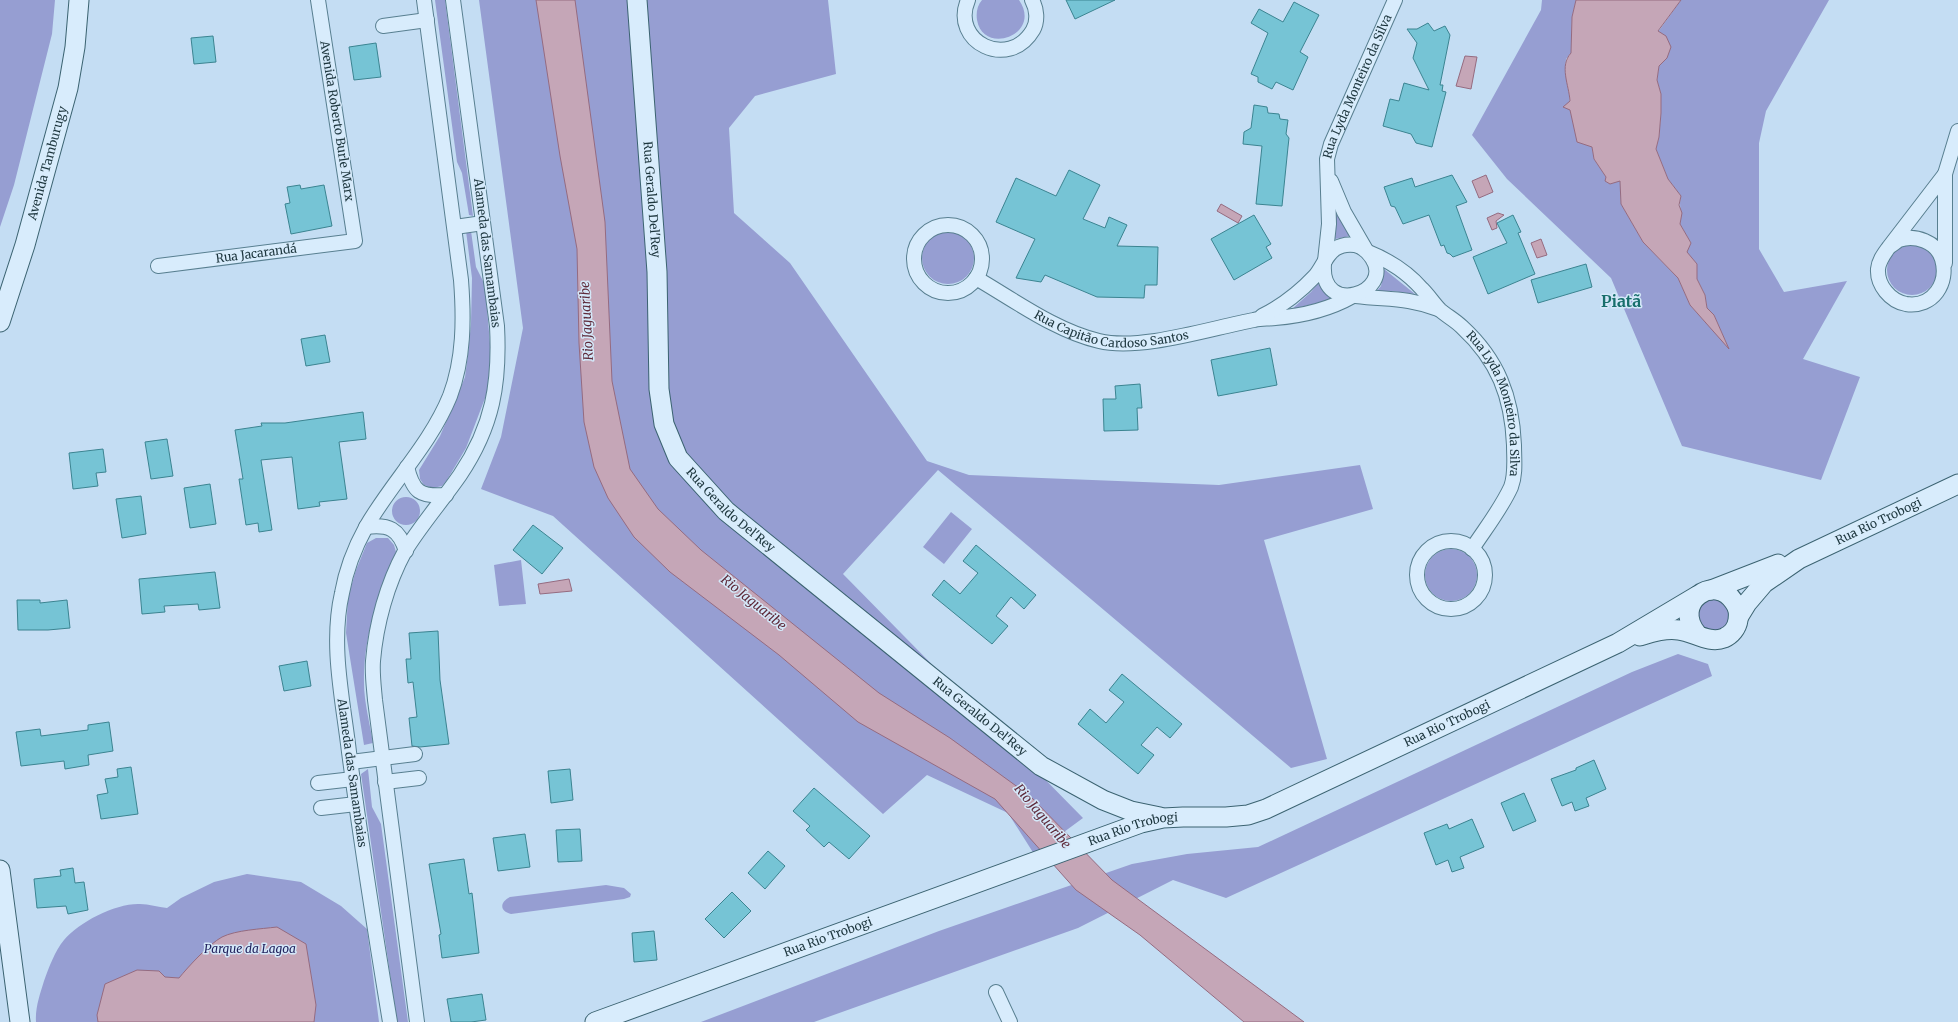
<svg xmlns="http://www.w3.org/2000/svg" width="1958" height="1022" font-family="Merriweather,serif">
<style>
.green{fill:#969ed2}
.water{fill:#c5a6b7;stroke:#956b80}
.building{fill:#76c4d5;stroke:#3b8491}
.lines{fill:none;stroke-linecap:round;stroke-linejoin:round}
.minor-casing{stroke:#587f90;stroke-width:16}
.secondary-casing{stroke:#3b6371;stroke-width:21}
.minor{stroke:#d8ecfc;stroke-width:14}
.secondary{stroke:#d8ecfc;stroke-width:19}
.labels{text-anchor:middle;stroke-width:3;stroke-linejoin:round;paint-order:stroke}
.street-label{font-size:12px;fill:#1d363e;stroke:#d4e8f9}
.park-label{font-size:12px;font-style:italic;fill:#22225d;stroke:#d4e8f9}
.water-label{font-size:13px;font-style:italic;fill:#5f2b3b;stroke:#d4e8f9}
.district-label{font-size:16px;font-weight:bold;fill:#186f6c;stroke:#d4e8f9}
</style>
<rect width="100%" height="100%" fill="#c4ddf3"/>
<path class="green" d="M0,0H55L52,34L14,185L0,227Z
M435,0H445L473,216L469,215L462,173L457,162Z
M479,0H828L836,74L755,96L729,128L734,213L790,263L927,461L969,475L1219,485L1360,465L1373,509L1264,540L1327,759L1291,768L938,470L843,574L1083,818L1034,854L1008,813L927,775L883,814L553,516L481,489L501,437L523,328Z
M982,0H1019C1043,35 983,56 977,20C976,13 977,6 982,0Z
M1542,0H1576L1572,17L1571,53L1566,59L1565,72L1569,89L1570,110L1574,125L1592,147L1594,159L1606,177L1620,180L1621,204L1643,242L1678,278L1690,305L1728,347L1714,315L1707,308L1705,295L1697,279V264L1686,252L1691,243L1680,224C1683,211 1678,208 1681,196L1668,179L1656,149L1659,137L1661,113V94L1657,80L1659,66L1667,58L1658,32L1681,0H1829L1766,111L1759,143V249L1784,292L1847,281L1803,359L1860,377L1821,480L1682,446L1611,278L1507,179L1472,135L1541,10Z
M1335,209L1350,236L1335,239Z
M466,231H471L476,267L485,285L492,367L487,393L466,448L447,480L442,486L433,488L424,485L420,479L419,470L440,436L458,394L465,377L468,354L471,324L472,278Z
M922 258a26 26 0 1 1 52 0a26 26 0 1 1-52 0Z
M1887 270a25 25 0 1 1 50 0a25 25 0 1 1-50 0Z
M1384,269L1415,294L1392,291L1376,292L1381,286Z
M1320,281L1322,289L1335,299L1292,309L1311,292Z
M392 511a14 14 0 1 1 28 0a14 14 0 1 1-28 0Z
M951,512L972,529L944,564L923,547Z
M376,538H388L394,545L396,552C379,594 363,637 364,683C364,702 370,724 373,743L364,745L346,633L348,597L356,570L367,543Z
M1425 575a26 26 0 1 1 52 0a26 26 0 1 1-52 0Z
M521,560L526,604L499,606L494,565Z
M1711,597L1728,605C1732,621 1730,626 1714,634L1698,626L1696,608Z
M1678,654L1708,664L1712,676L1226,898L1173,880L1078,928L814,1022H701L939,931L1132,864L1187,854L1258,847L1632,672Z
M368,769L372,807L381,824L408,1022H397L361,774Z
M247,874L301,882L341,906L367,929L379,1022H36C35,1008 40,994 44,981C49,967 55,951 64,940C79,922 116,903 140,904C149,904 158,907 167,908L181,898L214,882Z
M606,885L624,888L631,894L630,897L624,899L511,914C499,911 500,902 510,897Z"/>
<path class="water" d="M536,0H575L605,222L612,381L630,469L658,509L701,550L879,693L950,738L1030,796L1112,880L1304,1022H1244L1140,935L1076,890L995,799L858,722L779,655L670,572L634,537L608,498L594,467L584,422L579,343L577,249L560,156Z
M1576,0H1681L1658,31L1666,36L1671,47L1667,58L1659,66L1657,80L1661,94V113L1659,137L1656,149L1668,179L1681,196L1679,205L1682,213L1680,224L1691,243L1687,252L1697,264V279L1705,295L1707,308L1714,315L1729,349L1690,305L1678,278L1643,242L1621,204L1620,181L1610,184L1605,181L1606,177L1594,159L1592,147L1577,142L1570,110L1563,107L1570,101C1569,85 1559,66 1571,53L1572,17Z
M1465,56L1477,57L1471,89L1456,86Z
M1486,175L1493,192L1479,198L1472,181Z
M1221,204L1242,216L1238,223L1217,211Z
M1498,213L1504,215L1496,221L1497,228L1492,230L1487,218Z
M1541,239L1547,255L1537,258L1531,243Z
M569,579L572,591L540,594L538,584Z
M277,927L306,944L316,1005L314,1022H98L97,1015L105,984L137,970L159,971L165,977L179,978C188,967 209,944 222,937C236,930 261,929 277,927Z"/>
<path class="building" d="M1066,0H1115L1075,19Z
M1294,2L1319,15L1300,52L1308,57L1293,90L1276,82L1272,89L1258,82V77L1251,74L1268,33L1251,23L1259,9L1283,22Z
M1428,23L1434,31L1445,26L1450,35L1440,85H1443L1442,91L1446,92L1432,147L1416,143L1411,134L1383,126L1390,99L1399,101L1404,83L1429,90L1413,58L1417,43L1407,29H1417Z
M213,36L216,62L194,64L191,38Z
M376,43L381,77L354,80L349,47Z
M1254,105L1267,107L1268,113L1279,114L1280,119L1288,120L1286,134L1289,138L1288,147L1282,206L1256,204L1262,146L1243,144L1244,132L1251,128Z
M1069,170L1100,185L1083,219L1105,228L1109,217L1127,225L1117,246L1158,247L1157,285H1145L1144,298L1097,297L1045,275L1041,282L1016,278L1035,239L996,222L1016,178L1056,196Z
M1452,175L1467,202L1456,206L1472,250L1453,257L1450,254L1447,253L1444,245L1441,246L1429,215L1403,224L1395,207L1391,206L1384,187L1412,178L1415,187Z
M300,185L301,189L324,185L332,226L291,234L285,204L290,203L287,187Z
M1254,215L1271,244L1266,247L1272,258L1234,280L1211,239Z
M1513,215L1521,232L1518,233L1535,274L1488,294L1473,257L1507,243L1497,223Z
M1586,264L1592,287L1538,303L1531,280Z
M325,335L330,362L306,366L301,339Z
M1270,348L1277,385L1218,396L1211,360Z
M1140,384L1142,408H1137L1138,430L1104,431L1103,399H1116L1115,386Z
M363,412L366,439L339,442L347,499L319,502L320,506L298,509L292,457L261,460L272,530L259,532L258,523L246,525L239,479H243L235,430L262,426L261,423H285Z
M167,439L173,476L151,479L145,442Z
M103,449L106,472L96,473L98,486L73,489L69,453Z
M210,484L216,524L190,528L184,488Z
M141,496L146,534L122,538L116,499Z
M533,525L563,548L542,574L513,550Z
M976,545L1036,595L1024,609L1011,597L996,616L1008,626L992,644L932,595L944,580L960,594L978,573L963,561Z
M215,572L220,608L199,610L198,604L164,606L165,612L142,614L139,579Z
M17,600H40V603L67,600L70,628L48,630H18Z
M438,631L440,680L449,744L420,747L412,746L409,718L417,717L413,682L408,683L406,659H411L409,633Z
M307,661L311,686L284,691L279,666Z
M1122,674L1182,724L1170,738L1157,727L1141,745L1154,755L1138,774L1078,724L1090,709L1106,723L1124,702L1109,690Z
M109,722L113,751L88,755L89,765L65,769L64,761L21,766L16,732L40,729L41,736L88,730V725Z
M1594,760L1606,789L1586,798L1589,806L1575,811L1572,802L1562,806L1551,779L1576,770V768Z
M131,767L138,814L101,819L97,795L108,793L105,779L118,777L117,769Z
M570,769L573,800L551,803L548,771Z
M814,788L870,836L849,859L829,842L824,847L806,830L810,826L793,811Z
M1524,793L1536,821L1513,831L1501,803Z
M1472,819L1484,847L1460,857L1464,868L1452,872L1448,860L1436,865L1424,833L1447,824L1449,829Z
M580,829L582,861L558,862L556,830Z
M525,834L530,867L498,871L493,838Z
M768,851L785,866L765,889L748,873Z
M464,859L469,894L472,893L479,953L442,958L439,935L441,934L429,864Z
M73,868L75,883L84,882L88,910L68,914L66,906L37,908L34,879L61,876L60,870Z
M732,892L751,911L724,938L705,919Z
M654,931L657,960L634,962L632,933Z
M482,994L486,1020L471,1022H451L447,999Z"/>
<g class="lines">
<defs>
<g id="minor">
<path d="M968,0C950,42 1009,71 1033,30C1038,21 1037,9 1032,0"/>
<path d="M383,26L427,20"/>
<path d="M1331,181L1344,212L1366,250"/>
<circle cx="948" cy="259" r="34"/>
<path d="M455,227L483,223"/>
<path d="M1889,247C1892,245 1896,242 1899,240C1915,234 1937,242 1942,259C1949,283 1933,308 1906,304C1890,301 1877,285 1878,269C1879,260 1884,254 1889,247L1945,174"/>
<path id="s1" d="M1368,252C1388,260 1408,273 1422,289C1429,296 1434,304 1440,310C1447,316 1455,320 1462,327C1498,360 1512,397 1514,445C1514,459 1516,474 1511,487C1501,509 1485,529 1472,549"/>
<path id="s2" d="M1325,261L1329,224L1327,159L1331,144L1395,0"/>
<path d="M1945,263V174L1958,131"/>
<path id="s3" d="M158,266L355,241L318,0"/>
<path id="s4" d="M976,278C1014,300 1056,331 1099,341C1141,351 1211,328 1254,320C1261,318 1268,319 1275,318C1302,316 1330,309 1353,296"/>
<path d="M1356,296C1387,300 1407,297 1438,309"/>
<path d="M1262,316C1282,306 1299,293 1315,276C1322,268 1326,255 1335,249C1341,245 1348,244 1355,245C1363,247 1368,252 1372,258C1395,293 1320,318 1324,264"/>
<path d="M407,467C413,492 420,497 446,495"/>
<path d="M366,527C389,524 399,529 406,551"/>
<circle cx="1451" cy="575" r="34"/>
<path d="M351,762L415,754"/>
<path d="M385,782L419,778"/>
<path d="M318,783L353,779"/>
<path d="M321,808L356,804"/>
<path d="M996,992L1010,1022"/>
<path d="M390,1022C375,932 361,842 349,752C343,700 330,645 342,593C346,570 355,547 366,527C392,482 430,445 450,396C464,359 464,319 461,280L424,0"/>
<path d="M417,1022L375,700C374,688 372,674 373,661C376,624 387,584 405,551C421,525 442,501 460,475C493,426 500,383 497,326L453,0"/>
</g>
<g id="secondary">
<path id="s5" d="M637,0L657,272L659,389L664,424L678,458L726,511L1041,766L1103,800L1131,811L1160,817"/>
<path id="s6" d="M0,322L25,245L68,88L75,47L79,0"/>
<path d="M1711,590L1778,564"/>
<path id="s7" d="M1739,616L1747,603L1764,583L1799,559L1958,484"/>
<path d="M1640,636C1653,632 1666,628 1679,630C1694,632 1709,644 1724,638C1731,635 1737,628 1738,620C1739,614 1738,607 1734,602C1715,572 1671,603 1697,634"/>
<path d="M0,870L20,1022"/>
<path id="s8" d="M595,1022L1141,823L1163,818L1183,817H1226L1248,815L1266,809L1618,643L1697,596"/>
</g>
</defs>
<use href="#minor" class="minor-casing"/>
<use href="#secondary" class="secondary-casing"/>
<use href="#minor" class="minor"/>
<use href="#secondary" class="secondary"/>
</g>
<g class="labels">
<g class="street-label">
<text dy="4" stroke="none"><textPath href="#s2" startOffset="181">Rua Lyda Monteiro da Silva</textPath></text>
<text transform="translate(337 121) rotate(81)" y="4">Avenida Roberto Burle Marx</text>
<text dy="4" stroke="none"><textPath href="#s6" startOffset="166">Avenida Tamburugy</textPath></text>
<text dy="4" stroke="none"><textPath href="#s5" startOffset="200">Rua Geraldo Del'Rey</textPath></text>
<text dy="4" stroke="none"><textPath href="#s3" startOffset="99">Rua Jacarandá</textPath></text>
<text transform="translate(487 253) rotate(83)" y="4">Alameda das Samambaias</text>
<text dy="4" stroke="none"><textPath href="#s4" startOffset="149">Rua Capitão Cardoso Santos</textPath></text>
<text dy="4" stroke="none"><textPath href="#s1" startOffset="208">Rua Lyda Monteiro da Silva</textPath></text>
<text dy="4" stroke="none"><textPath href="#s5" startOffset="536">Rua Geraldo Del'Rey</textPath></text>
<text dy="4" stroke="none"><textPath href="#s7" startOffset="172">Rua Rio Trobogi</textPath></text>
<text dy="4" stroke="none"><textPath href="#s5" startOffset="860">Rua Geraldo Del'Rey</textPath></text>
<text dy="4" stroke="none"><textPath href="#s8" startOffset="908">Rua Rio Trobogi</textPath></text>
<text transform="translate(352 773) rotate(82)" y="4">Alameda das Samambaias</text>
<text dy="4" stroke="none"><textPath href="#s8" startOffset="572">Rua Rio Trobogi</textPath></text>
<text dy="4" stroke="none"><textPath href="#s8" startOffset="248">Rua Rio Trobogi</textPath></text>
</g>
<g class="park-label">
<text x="250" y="953">Parque da Lagoa</text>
</g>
<g class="water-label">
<text transform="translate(586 321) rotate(-93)" y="5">Rio Jaguaribe</text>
<text transform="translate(754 602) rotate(39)" y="5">Rio Jaguaribe</text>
<text transform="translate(1043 816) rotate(50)" y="5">Rio Jaguaribe</text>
</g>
<g class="district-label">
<text x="1621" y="307">Piatã</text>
</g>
</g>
</svg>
